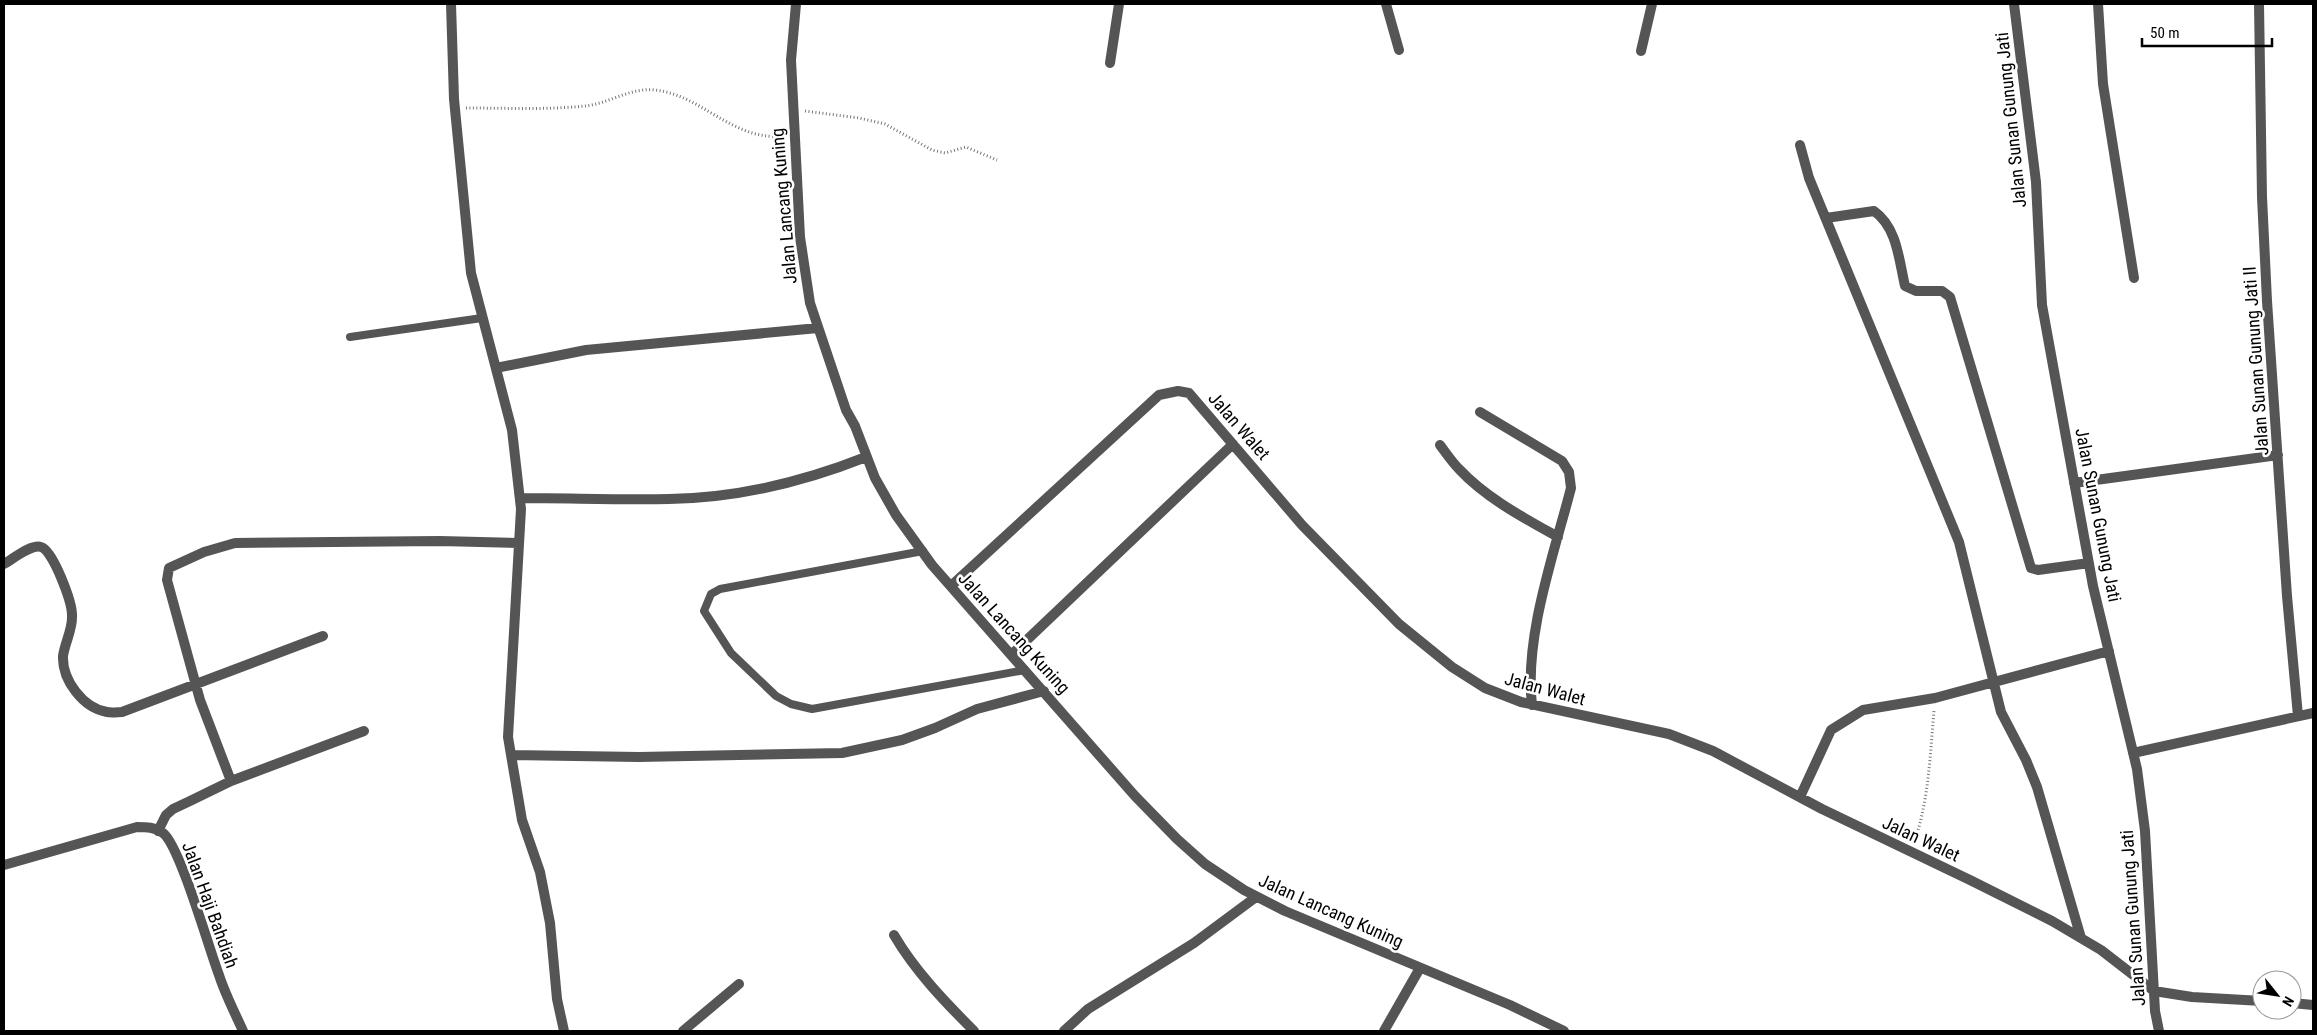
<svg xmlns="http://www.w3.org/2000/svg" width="2317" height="1035" font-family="'Roboto Condensed',sans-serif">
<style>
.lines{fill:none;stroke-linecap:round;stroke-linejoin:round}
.path{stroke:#777;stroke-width:3;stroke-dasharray:1 2.5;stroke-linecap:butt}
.service{stroke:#555;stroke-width:8}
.minor{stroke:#555;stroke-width:10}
.labels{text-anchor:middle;stroke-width:5;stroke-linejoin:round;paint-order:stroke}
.street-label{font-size:18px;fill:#000;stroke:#fff}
</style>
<rect width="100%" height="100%" fill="#fff"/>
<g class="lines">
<path class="path" d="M466,108C505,108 546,110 585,106C608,104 631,87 655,90C702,95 733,141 782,136
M805,111L859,118L885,124L932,150L945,153L966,147L997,160
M1915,840C1929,798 1930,755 1934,711"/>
<path class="service" d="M350,337L482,318
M923,551L720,589L711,594L704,611L731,653L776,696L791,704L812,709L1025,670"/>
<path class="minor" d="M451,4L454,99L471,273L512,430L521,509L508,737L522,820L540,872L550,923L557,999L564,1031
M796,4L791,60L800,237L810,303L846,410L855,426L875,478L896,515L932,565L1135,796L1177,839L1205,864L1244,890L1285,911L1510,1005L1564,1031
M1386,4L1399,50
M2014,4L2036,182L2042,305L2093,586L2137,769L2145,831L2155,1011L2159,1031
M2098,4L2103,84L2134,278
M2259,4L2262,197L2267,301L2287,596L2298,716
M1641,51L1652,4
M1110,63L1119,4
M1800,145L1809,178L1959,542L2001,712L2026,760L2037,787L2081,938
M1826,218L1874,211C1897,227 1899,260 1905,286L1916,291H1942L1950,297L2031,568L2038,570L2089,563
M496,368L586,350L818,328
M1480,412L1562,461L1569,472L1571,488C1554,554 1524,637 1532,705
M1440,445C1446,453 1452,462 1459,469C1486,498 1524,518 1558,537
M2074,483L2278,455
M520,498C570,498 619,500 669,499C736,498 803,482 866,457
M4,564C13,559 31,544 41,547C53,550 72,602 72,615C73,629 65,642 63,656C62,680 83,708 107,712C112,713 118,712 122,712L323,636
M951,586L1159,395L1178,391L1189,393L1302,525L1399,624L1452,667L1485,688L1521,702L1669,734L1713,751L1822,809L1972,881L2052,921L2101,950L2154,991L2192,997L2262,1001
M1011,655L1233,444
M2133,753L2313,713
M511,755L639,757L842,753L902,740L935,728L977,709L1044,691
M231,781L200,700L167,580L169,568L204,552L235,543L440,541L519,543
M1800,797L1831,730L1863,710L1935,698L2109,651
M158,831L166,815L173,809L190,801L231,781L364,731
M4,865L137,827C146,827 155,827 163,833C180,846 209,949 219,975C225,994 235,1013 243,1031
M894,935C915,971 945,1002 974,1031
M2292,1003L2313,1005
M683,1031L739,984
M1064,1031L1088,1009L1194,943L1256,897
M1384,1031L1420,968"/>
</g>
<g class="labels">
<g class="street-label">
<text transform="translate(2011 120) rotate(-96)" y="6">Jalan Sunan Gunung Jati</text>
<text transform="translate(784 206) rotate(-95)" y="6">Jalan Lancang Kuning</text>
<text transform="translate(2256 361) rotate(-94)" y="6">Jalan Sunan Gunung Jati II</text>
<text transform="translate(1239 426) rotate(49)" y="6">Jalan Walet</text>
<text transform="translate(2098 515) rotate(79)" y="6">Jalan Sunan Gunung Jati</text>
<text transform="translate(1014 633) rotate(48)" y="6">Jalan Lancang Kuning</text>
<text transform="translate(1545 689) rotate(15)" y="6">Jalan Walet</text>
<text transform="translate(1921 839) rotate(25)" y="6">Jalan Walet</text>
<text transform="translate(210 905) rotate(70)" y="6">Jalan Haji Bahdiah</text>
<text transform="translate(1331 911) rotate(24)" y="6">Jalan Lancang Kuning</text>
<text transform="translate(2133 918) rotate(-94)" y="6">Jalan Sunan Gunung Jati</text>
</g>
</g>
<rect width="2317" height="1035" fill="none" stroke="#000000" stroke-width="10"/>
<g transform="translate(2277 995) rotate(120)"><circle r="24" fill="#ffffff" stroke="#999999"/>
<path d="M0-4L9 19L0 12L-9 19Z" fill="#000000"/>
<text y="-8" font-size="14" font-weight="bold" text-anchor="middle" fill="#000000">N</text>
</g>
<path d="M2142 38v8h130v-8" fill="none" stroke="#000000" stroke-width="2.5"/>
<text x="2150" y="38" font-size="15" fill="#000000" stroke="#ffffff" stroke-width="4" paint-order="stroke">50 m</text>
</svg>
